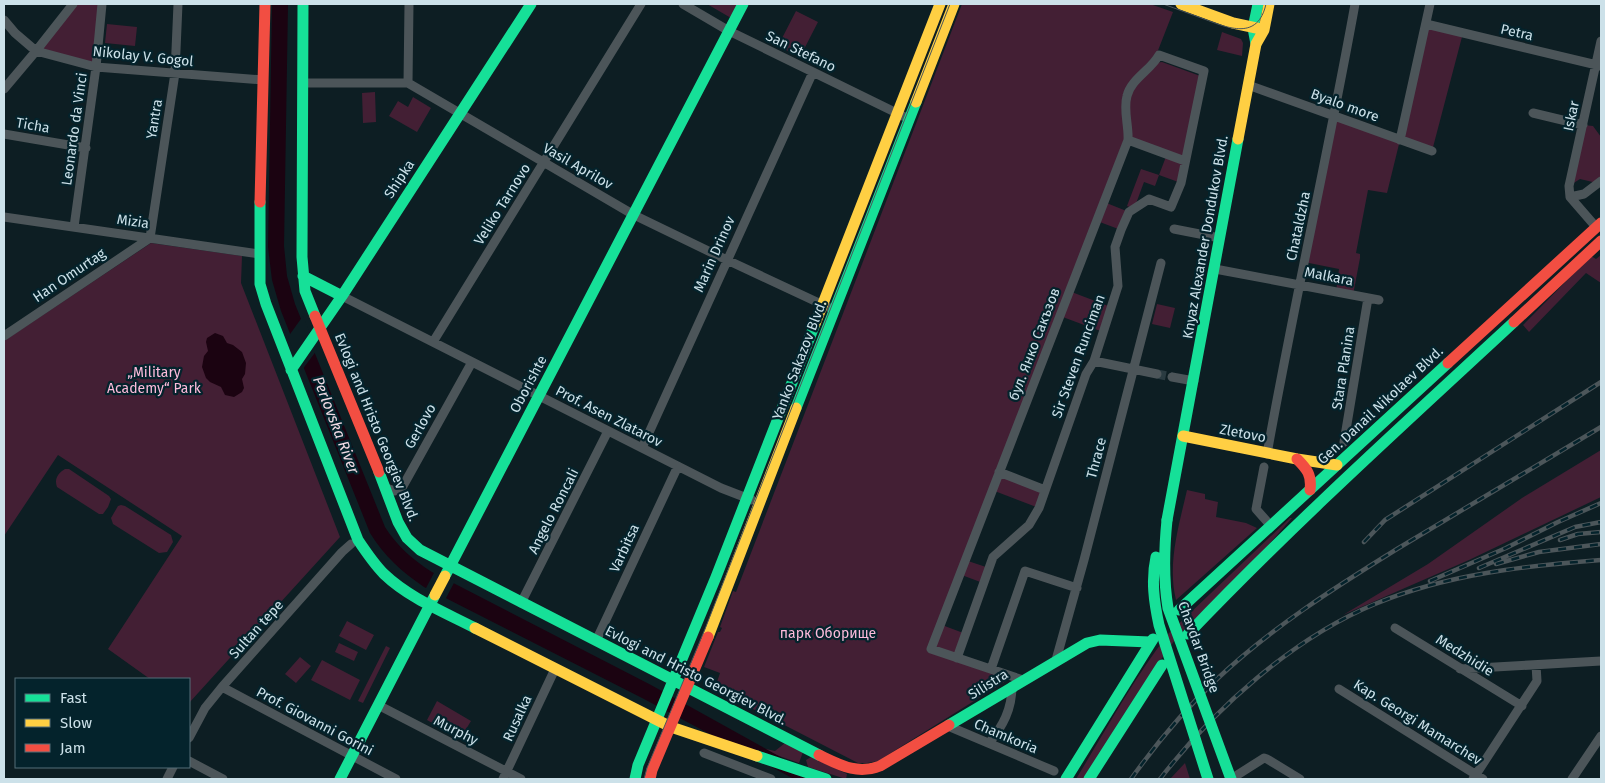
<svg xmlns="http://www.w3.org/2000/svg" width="1605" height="783" font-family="'Fira Sans',sans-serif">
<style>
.green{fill:#431f34}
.water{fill:#1b0311}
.pier{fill:#0d1e23}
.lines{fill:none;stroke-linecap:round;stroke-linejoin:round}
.street-tunnel{stroke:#2a3b41;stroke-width:9;stroke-dasharray:9 4.5;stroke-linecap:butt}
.street{stroke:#4c5559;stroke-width:9}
.fast{stroke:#16e098;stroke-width:11}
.slow{stroke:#ffcf43;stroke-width:11}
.jam{stroke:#f24e42;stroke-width:11}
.tram{stroke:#4c565a;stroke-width:1}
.rail-casing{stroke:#4c565a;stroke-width:4.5}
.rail{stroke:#04232c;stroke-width:2.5;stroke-dasharray:8;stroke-linecap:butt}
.fast-bridge{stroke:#16e098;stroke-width:11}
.slow-bridge{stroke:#ffcf43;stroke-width:11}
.labels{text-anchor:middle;stroke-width:4.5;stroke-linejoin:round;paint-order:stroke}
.street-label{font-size:14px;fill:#cce1e9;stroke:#04232c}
.park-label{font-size:14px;fill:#fdbbdb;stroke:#04232c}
.water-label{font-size:15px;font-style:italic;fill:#f2dbe5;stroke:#04232c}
</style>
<rect width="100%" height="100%" fill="#0d1e23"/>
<path class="green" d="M73,4H102L96,67L36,51Z
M707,4H738L731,18Z
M962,4H1150L1173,12L1157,53L1129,83L1125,137L927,651L1007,679L1006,681L878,761L867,763H858L720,692L713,687L714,684L716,685L720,673L704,667L718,632H720L722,628L720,627L733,591L736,592Z
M796,11L818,22L800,57L778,46Z
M107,24L137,27L135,46L105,43Z
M1426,24L1463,33L1432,151L1400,140L1387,193L1368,190L1356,253L1360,254V258L1353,295L1336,292L1339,269L1304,262L1335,116L1400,140Z
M1222,32L1241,39L1243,43L1242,56L1217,50Z
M1162,62L1203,77L1181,183L1159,175L1155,186L1144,182L1134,209L1127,206L1141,169L1159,175L1167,154L1128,140L1127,96L1155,63Z
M375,92L376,122L363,123L362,93Z
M413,97L431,108L417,132L389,116L398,101L408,107Z
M1583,125L1593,126L1601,137V184L1580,179L1569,186Z
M1104,202L1129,212L1121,230L1097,221Z
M151,243L242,256L241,283L340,537L189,703V679H150L108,649L182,536L58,455L4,536V341Z
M1601,255V283L1586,273L1529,332L1523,325L1591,256L1596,259Z
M1069,291L1111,307L1103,332L1060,316Z
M1157,304L1175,308L1170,328L1152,324Z
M1601,450V497L1469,560L1343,615L1428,564L1522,498Z
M65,469H69L109,496L111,499L108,507L103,514H99L57,487C54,479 58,473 65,469Z
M999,472L1045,490L1039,508L992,490Z
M1187,490L1205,494V499L1218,502L1216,517L1246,523L1257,528L1176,600C1167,564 1179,525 1187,490Z
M121,505L125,506L171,535L173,542L167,552L159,553L113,524L111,518L118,506Z
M1290,518H1292L1263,551L1177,637L1157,665L1084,779H1076C1106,730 1133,679 1169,633Z
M965,560L989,568L983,583L959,574Z
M347,621L374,635L366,650L339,636Z
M942,625L966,634L958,656L933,647Z
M339,643L358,652L354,661L335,652Z
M386,646L390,648L363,703L358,701Z
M300,657L311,666L296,683L285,674Z
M322,660L360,680L350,700L311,680Z
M437,701L471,721L460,739L427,720Z
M785,743L803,752L799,763L765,751L766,749L775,751Z
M811,757L847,774L846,779L808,767L806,760Z
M1185,763L1190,779H1170Z"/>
<path class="water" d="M272,4H288L284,246L287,276L295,304L385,527C397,546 413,560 432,572L651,685L820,779H794L644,699L424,587C402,572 384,556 370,533L281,311L272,280L268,247Z
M215,333L223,336L227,343L233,345L242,352L246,363L245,374L242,379L244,388L242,392L234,397L225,395L221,387L210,382L206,378L202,367L204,356L208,351L206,342L207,338Z"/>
<path class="pier" d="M303,316L317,350L302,370L288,337Z
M435,571L455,581L445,600L425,590Z"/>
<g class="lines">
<path class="street-tunnel" d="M1157,374L1172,377"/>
<path class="street" d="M683,4L729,31L909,119
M4,20L15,33L36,51L96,67L263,80
M1426,24L1601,66
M303,83H408L634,215L727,260L834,310
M408,83L409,4
M1248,85L1432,151
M4,89L36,51L73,4
M1533,113L1583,125
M4,134L86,148
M1128,140L1185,161
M1400,140L1430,4
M1570,197L1569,186L1601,41
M1570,197L1596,227
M1570,197L1584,194L1601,181
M4,217L259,254
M74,227L96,67L102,4
M1174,229L1220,238
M150,238L175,73L178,4
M1215,269L1379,300
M342,296L721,488L752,500
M4,336L150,238
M433,342L641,4
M1094,361L1157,374
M1172,377L1194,381
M1344,442L1368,298
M642,448L813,72
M1267,454C1294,303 1328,154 1355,4
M1264,467L1256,509L1271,526
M999,472L1045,490
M386,488L395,491L403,486L472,362
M521,603L608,431
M1395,628L1522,706
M596,641L678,466
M957,658L993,557L1029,525L1039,508L1086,374L1094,361L1118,286L1115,247L1121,230L1129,212L1149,199L1171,207L1181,183L1204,71L1159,55C1151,70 1131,79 1127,96C1123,110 1129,126 1128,140L931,649L1023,680
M1056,660L1084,560L1161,263
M991,669L1025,571L1077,588
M1460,669L1601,661
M222,687L396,779
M1339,689L1483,779
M378,705L521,779
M948,726L1054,771
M189,738L205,708L222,687L342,552L351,544
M989,743C1003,726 1012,709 1012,686
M704,753L771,779
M189,761L223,779
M167,779L173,767
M503,779L555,669
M1231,779L1264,758L1267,759L1300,779
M1473,779L1537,681L1536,665
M1572,779L1601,736"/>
<path class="fast" d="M303,4L302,257L305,291L315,316
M1256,44L1253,28L1258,4
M260,202V284L266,304L358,540C366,552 374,564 384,574C409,598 444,612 475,628
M303,276L342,296
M291,370L342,296L531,4
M796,408L916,102
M379,472L398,522L407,538L420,550L819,755
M1167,520L1238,139
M446,574L743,4
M1179,610L1448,363
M1188,634C1292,525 1404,424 1514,322
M949,725L1087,643L1100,640L1150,642
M757,756L826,779
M340,779L434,597
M635,779L638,765L716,577L815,324
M1066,779L1153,639
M1089,779L1162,665"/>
<path class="slow" d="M1181,4L1233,23L1261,29
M916,102L954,4
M1238,139L1256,44L1264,30L1269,4
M815,324L940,4
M1183,436L1297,459L1337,465
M475,628L671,727L757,756
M708,637L796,408"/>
<path class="jam" d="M260,202L265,4
M315,316L379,472
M1514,322L1601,241
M1448,363L1601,223
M1297,459C1307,469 1312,475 1310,490
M819,755C840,765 857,775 880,766L949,725
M650,779L652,770L708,637"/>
<path class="tram" d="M1163,4C1177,9 1190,14 1204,19C1228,28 1258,41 1266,4
M644,779L647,768L705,629L950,4"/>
<defs>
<path id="rail" d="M1560,540L1578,534L1601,532
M1364,542L1385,520L1601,382
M1496,564L1539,552L1601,544
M1479,568L1575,527L1601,522
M1430,581L1506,548L1558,522L1601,503
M1131,779C1156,744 1185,709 1217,679C1271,628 1334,588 1397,549C1465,508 1533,468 1601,427
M1160,779C1214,709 1293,638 1375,604C1447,574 1525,566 1601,560"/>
</defs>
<use href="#rail" class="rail-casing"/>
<use href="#rail" class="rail"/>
<path class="fast-bridge" d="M1167,520C1164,550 1163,578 1168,608L1231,779
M1156,557C1151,580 1154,602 1159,625L1208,779"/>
<path class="slow-bridge" d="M435,595L445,576"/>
</g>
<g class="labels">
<g class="street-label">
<text transform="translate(1517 32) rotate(13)" y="5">Petra</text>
<text transform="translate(801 51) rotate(26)" y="5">San Stefano</text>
<text transform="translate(143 56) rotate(6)" y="5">Nikolay V. Gogol</text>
<text transform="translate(1345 105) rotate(20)" y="5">Byalo more</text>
<text transform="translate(1571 116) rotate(-78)" y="5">Iskar</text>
<text transform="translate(154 119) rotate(-81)" y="5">Yantra</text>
<text transform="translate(33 125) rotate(10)" y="5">Ticha</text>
<text transform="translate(74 129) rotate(-82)" y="5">Leonardo da Vinci</text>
<text transform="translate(578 166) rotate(30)" y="5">Vasil Aprilov</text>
<text transform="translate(399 179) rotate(-57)" y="5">Shipka</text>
<text transform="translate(502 204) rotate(-58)" y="5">Veliko Tarnovo</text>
<text transform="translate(133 221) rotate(8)" y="5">Mizia</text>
<text transform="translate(1298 226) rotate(-78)" y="5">Chataldzha</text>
<text transform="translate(1205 237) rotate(-80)" y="5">Knyaz Alexander Dondukov Blvd.</text>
<text transform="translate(714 254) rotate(-66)" y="5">Marin Drinov</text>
<text transform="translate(69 275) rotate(-34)" y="5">Han Omurtag</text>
<text transform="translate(1329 276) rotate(11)" y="5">Malkara</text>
<text transform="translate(1034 344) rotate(-69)" y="5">бул. Янко Сакъзов</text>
<text transform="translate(1078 356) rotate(-70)" y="5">Sir Steven Runciman</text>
<text transform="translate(799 360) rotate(-69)" y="5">Yanko Sakazov Blvd.</text>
<text transform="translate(1343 368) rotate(-81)" y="5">Stara Planina</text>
<text transform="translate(528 384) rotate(-62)" y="5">Oborishte</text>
<text transform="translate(1380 405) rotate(-43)" y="5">Gen. Danail Nikolaev Blvd.</text>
<text transform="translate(609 416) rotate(27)" y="5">Prof. Asen Zlatarov</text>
<text transform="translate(420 426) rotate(-61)" y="5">Gerlovo</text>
<text transform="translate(377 427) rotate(68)" y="5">Evlogi and Hristo Georgiev Blvd.</text>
<text transform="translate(1243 433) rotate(11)" y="5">Zletovo</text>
<text transform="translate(1096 458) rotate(-75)" y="5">Thrace</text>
<text transform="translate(553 511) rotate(-63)" y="5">Angelo Roncali</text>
<text transform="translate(624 548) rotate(-65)" y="5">Varbitsa</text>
<text transform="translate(256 629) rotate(-48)" y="5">Sultan tepe</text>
<text transform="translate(1199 647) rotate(70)" y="5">Chavdar Bridge</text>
<text transform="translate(1465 655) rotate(32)" y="5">Medzhidie</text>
<text transform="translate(696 675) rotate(27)" y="5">Evlogi and Hristo Georgiev Blvd.</text>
<text transform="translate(988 684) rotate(-32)" y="5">Silistra</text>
<text transform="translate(517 718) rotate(-65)" y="5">Rusalka</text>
<text transform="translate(315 721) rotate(28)" y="5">Prof. Giovanni Gorini</text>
<text transform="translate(1418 722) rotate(32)" y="5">Kap. Georgi Mamarchev</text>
<text transform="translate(456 730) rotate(27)" y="5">Murphy</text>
<text transform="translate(1006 736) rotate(23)" y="5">Chamkoria</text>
</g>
<g class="park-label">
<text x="154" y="377">„Military<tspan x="154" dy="16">Academy“ Park</tspan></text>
<text x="828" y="638">парк Оборище</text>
</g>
<g class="water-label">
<text transform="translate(336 425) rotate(69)" y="5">Perlovska River</text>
</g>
</g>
<rect width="1605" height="783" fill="none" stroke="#cce1e9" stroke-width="10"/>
<rect x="15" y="678" width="175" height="90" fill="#04232c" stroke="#546f78"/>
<rect x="25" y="694" width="25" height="8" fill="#16e098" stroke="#546f78"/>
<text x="60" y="703" font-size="15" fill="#cce1e9">Fast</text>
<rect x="25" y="719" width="25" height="8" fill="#ffcf43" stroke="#546f78"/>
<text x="60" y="728" font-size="15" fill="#cce1e9">Slow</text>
<rect x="25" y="744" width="25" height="8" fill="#f24e42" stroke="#546f78"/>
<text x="60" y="753" font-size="15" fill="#cce1e9">Jam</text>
</svg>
